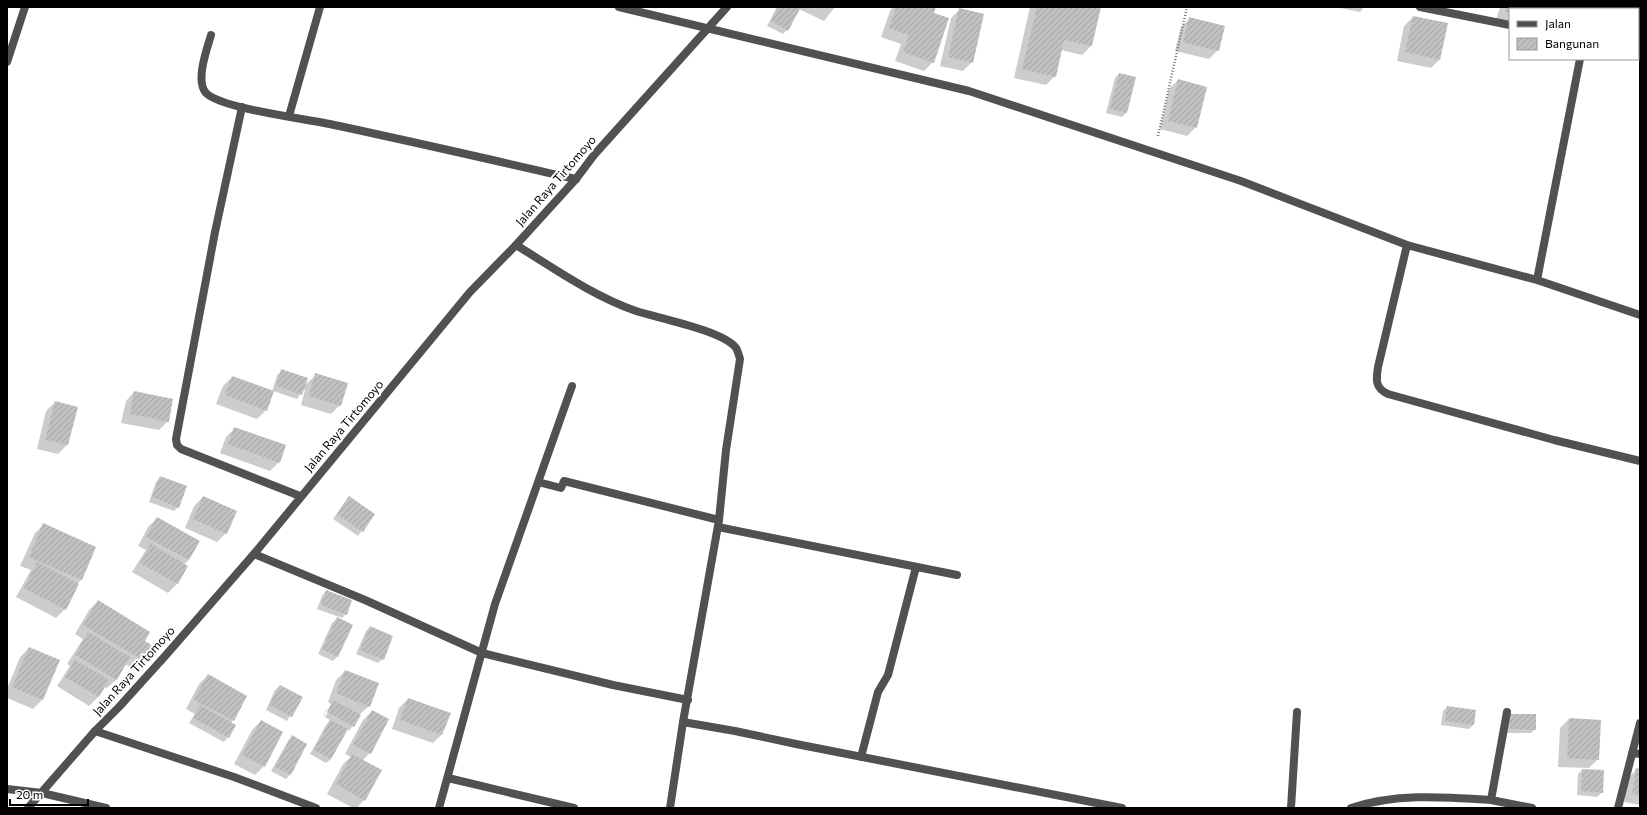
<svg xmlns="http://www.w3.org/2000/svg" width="1647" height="815" font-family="Commissioner,sans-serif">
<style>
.shadow{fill:#0003}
.building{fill:url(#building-hatch)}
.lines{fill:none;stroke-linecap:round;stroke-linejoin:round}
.path{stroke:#737373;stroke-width:2.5;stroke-dasharray:1 2;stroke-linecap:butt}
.minor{stroke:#515151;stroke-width:8}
.tertiary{stroke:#515151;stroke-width:8}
.labels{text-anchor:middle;stroke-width:4;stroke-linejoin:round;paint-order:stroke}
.street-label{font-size:12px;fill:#000;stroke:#fff}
</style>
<defs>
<pattern id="building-hatch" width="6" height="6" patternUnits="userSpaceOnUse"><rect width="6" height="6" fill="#c0c0c0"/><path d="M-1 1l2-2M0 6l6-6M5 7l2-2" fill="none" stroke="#a3a3a3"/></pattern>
</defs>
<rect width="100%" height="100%" fill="#fff"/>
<path class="shadow" d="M777,7H835L824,21L799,9L787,30L783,34L767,26Z
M893,7H935L933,12V62L924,71L895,61L901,44L881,37L890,11Z
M1030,7H1100L1091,46L1082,55L1061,50L1055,76L1046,85L1014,78Z
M1335,7H1364L1360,12Z
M1500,7H1571V9H1510V24L1496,20Z
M960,9L972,62L963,71L940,66L951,18Z
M1413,17L1440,59L1431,68L1397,61L1404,26Z
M1190,18L1218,50L1209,59L1175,51L1181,27Z
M1119,74L1126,113L1122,117L1106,113L1115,78Z
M1178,80L1196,127L1187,136L1160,129L1169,89Z
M282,371L304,386L316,375L340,405L331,414L301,405L305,390H303L297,399L273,391L266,410L257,419L216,404L223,386L232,377L272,392L277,375Z
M134,392L168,421L159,430L121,423L126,401Z
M55,402L77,407L67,445L58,454L37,449L46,411Z
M235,428L279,462L270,471L220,453L226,437Z
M160,477L178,507L174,511L149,502L156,482Z
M203,497L226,533L217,542L185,528L194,506Z
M345,502L374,514L358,536L333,519Z
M157,518L189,560L184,564L187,566L177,584L168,593L132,572L146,550L138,546L148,527Z
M44,524L95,547L81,580L77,584L65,609L56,618L16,597L31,570L20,566L35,533Z
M326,591L346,614L342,618L317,609L322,596Z
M98,601L144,641V661L135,670L125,664L116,680L107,688L104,687L98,697L89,706L57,686L70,666L67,664L83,639L75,634L89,610Z
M337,619L338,656L333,661L318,654L332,623Z
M370,627L383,659L378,663L356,654L366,631Z
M29,648L58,660L42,700L33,709L7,698V689L20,657Z
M345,671L369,706L359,715L353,726L349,731L347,729L331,759L326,763L310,754L326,725L330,720L323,716L329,705L324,716L325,717L332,705L328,702L336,680Z
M208,675L246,696L231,723L228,737L224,742L189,723L195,714L186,709L199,684Z
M280,686L301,698L287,721L266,710L275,690Z
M408,699L442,734L433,743L392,729L399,708Z
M1447,707L1473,725L1469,729L1441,725L1443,711Z
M372,711L370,753L362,761L364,800L357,808H353L327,794L343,764L351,757L345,754L363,720Z
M1506,719L1535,729L1531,733H1506Z
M1569,719L1598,759L1589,768L1558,767L1560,728Z
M261,721L264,766L255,775L234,764L252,730Z
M292,736L306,744L290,775L286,779L271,771L288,741Z
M1582,770L1602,792L1597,797L1577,795L1578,774Z
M1636,770H1640V805L1624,802L1627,779Z"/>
<path class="building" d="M778,7H801L788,31L771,21Z
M896,7H936L934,13L949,18L934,63L903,52L909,35L889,28Z
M1037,7H1101L1092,46L1064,40L1056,77L1022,69Z
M1506,7H1572V9H1510V13L1505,12Z
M959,8L984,14L973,63L948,57Z
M1413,16L1448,23L1440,60L1405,52Z
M1189,17L1225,26L1219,51L1183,42Z
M1119,73L1136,77L1127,113L1110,109Z
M1178,79L1207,87L1197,128L1168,121Z
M281,369L308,378L302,395L276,386Z
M315,373L348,383L341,406L309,396Z
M232,376L274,391L267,411L225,395Z
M134,391L173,399L169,422L130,414Z
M55,401L78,407L68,445L45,440Z
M234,427L286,445L280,463L228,444Z
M160,476L187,486L179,508L152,497Z
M203,496L237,511L227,534L193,519Z
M349,496L375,514L363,532L337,514Z
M157,517L200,541L189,560L146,537Z
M43,523L96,547L82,580L29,557Z
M151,544L188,566L178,584L140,563Z
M37,562L79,584L66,610L24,588Z
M326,590L352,600L347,615L321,605Z
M98,600L150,632L145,641L153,646L144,661L83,625Z
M337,617L353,625L338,657L322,649Z
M370,626L393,636L384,660L360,650Z
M88,632L130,657L117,680L75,655Z
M29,647L60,660L43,700L12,687Z
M75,660L109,680L99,697L65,677Z
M345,670L379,683L370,707L336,693Z
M208,674L247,696L234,721L194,700Z
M280,685L303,697L292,717L269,705Z
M408,698L451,713L442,735L400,720Z
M333,700L361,715L354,727L327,712Z
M200,705L236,725L229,738L193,718Z
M1447,706L1476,710L1474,725L1445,721Z
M372,710L389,719L371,754L353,745Z
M1509,714H1536V730L1510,729Z
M1569,718L1601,720L1599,760L1567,758Z
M261,720L283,732L265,767L242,755Z
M330,720L348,729L331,759L314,750Z
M292,735L307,744L291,775L275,767Z
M352,754L382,770L365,801L336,784Z
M1636,768L1640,769V795L1632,794Z
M1582,769L1604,770L1603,793L1581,791Z"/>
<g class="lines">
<path class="path" d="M1158,136L1187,7"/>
<path class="minor" d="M619,7L969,91L1241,181L1407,245L1537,280L1640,315
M1420,7L1510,25
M1592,9V7
M211,35C207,49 195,81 206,93C222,109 308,119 334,125C415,142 496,161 576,179
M7,62L25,7
M242,107L215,232L176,439L177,445L181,449L300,496
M289,116L320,7
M516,245C555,269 593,296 636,311C658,318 724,331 736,348C738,351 739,356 740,359L726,450L719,520L683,722L670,808
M1407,245L1378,367C1376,380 1375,388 1388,394L1554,440L1640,461
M1537,280L1580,59
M538,482L561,488L564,481L719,520
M718,527L957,575
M254,554L365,600L482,653L613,685L688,700
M1507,712L1491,800L1532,808
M683,722L735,731L796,744L1122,808
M95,731L234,777L316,808
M1632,753L1640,754
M861,757L878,692L888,675L916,567
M448,778L574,808
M7,789L42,793
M439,808L495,604L572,386
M1291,808L1297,712
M1351,808C1397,793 1444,797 1491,800
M1618,808L1640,723"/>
<path class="tertiary" d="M42,793L106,808
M28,808L95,731L119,707L166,655L254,554L470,292L516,245L576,179L594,155L727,7"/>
</g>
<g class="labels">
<g class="street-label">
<text transform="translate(556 181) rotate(-49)" y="4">Jalan Raya Tirtomoyo</text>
<text transform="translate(344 426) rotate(-50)" y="4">Jalan Raya Tirtomoyo</text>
<text transform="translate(134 671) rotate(-48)" y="4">Jalan Raya Tirtomoyo</text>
</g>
</g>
<rect width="1647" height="815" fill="none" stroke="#000000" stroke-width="16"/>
<rect x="1509" y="8" width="130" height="52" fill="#ffffff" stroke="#999999"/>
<rect x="1517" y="21" width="20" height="6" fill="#515151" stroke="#999999"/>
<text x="1545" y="28" font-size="12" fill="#000000">Jalan</text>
<rect x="1517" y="38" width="20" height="12" fill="url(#building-hatch)" stroke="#999999"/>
<text x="1545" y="48" font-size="12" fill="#000000">Bangunan</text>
<path d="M10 799v6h78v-6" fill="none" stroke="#000000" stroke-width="2"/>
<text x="16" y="799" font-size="12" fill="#000000" stroke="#ffffff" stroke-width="3" paint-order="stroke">20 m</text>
</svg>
